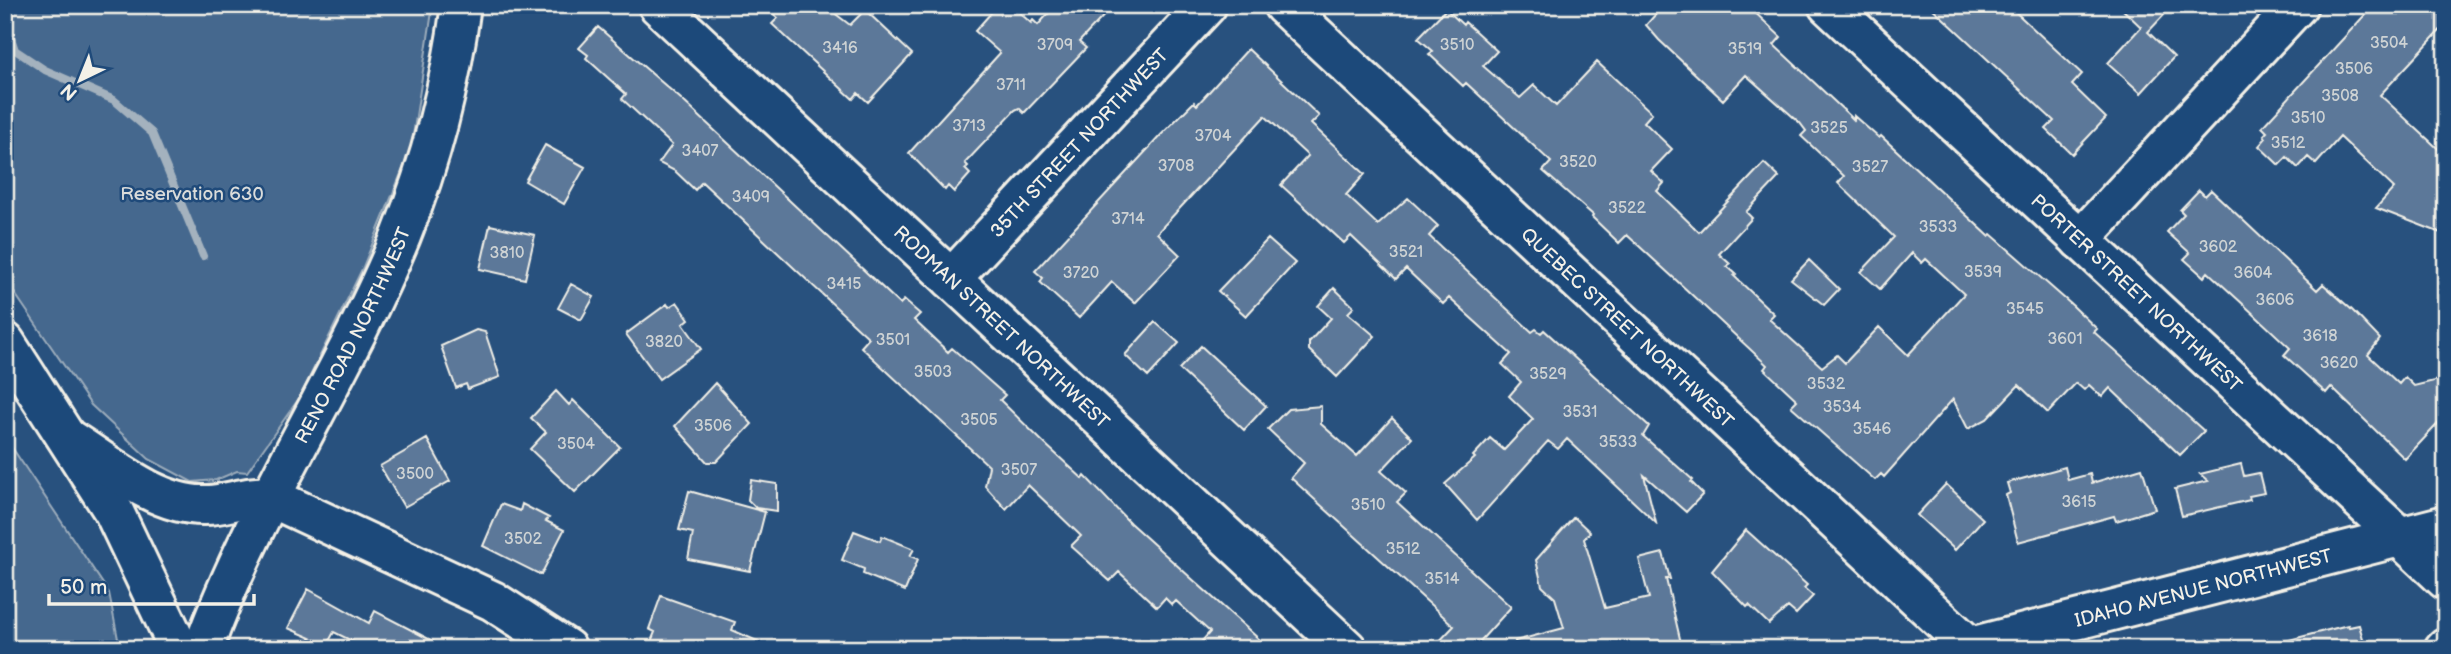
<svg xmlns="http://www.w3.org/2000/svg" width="2451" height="654" font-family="'Balsamiq Sans',sans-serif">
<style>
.green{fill:#45688e;stroke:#9cacbb;stroke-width:2}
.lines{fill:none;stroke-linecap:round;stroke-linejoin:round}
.stream{stroke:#a4b2be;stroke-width:8}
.building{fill:#5b7899;stroke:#f4f1e8;stroke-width:2}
.minor-casing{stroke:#f4f1e8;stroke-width:44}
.major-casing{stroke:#f4f1e8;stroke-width:44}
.minor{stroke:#1f4a7a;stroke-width:38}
.major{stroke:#1f4a7a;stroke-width:38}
.labels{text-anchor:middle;stroke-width:5;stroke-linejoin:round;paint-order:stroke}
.number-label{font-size:16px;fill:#ced3d4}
.street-label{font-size:19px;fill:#f4f1e8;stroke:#1f4a7a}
.park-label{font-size:19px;fill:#dadcda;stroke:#1f4a7a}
</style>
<rect width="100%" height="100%" fill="#28517e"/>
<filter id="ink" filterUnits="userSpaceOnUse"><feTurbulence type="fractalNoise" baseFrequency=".0143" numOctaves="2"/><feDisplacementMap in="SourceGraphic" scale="14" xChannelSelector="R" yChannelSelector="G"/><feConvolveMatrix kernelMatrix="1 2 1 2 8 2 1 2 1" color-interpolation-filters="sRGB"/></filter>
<g filter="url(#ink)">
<path class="green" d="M5,5H433L411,149L363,267L300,397L247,472L237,471L216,480L192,482L149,459L91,405L5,279Z
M5,437L109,593L120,649H5Z"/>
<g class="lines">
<path class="stream" d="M5,20L15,50L45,70L114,100L152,133L203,256"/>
</g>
<path class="building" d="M764,5H824L850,25L865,10L912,54L868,102L858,93L853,99L772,24L778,18Z
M998,5H1011L1031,23L1033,20L1038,25L1056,5H1114L1079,42L1086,48L1024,113L1019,108L1015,110L965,163L968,166L965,169L970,174L954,192L948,186L945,190L909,153L1000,53L975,31Z
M1664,5H1747L1781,37L1774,45L1850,116L1854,120V116L1879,138L1881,136L1989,236L1991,234L2073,306L2097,329L2094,332L2204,431L2180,455L2110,388L2102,397L2089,385L2084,390L2076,383L2048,413L2019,385L1987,419L1968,429L1953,399L1884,477L1881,474L1875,480L1791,406L1797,400L1764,369L1767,365L1676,280L1627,235L1619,243L1592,217L1593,215L1543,171L1551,162L1466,83L1463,86L1429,54L1433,51L1418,38L1446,9L1463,25L1465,22L1497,51L1483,66L1520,98L1534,85L1556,106L1597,62L1652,113L1644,122L1672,149L1651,171L1664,183L1657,191L1699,232L1764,163L1779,177L1746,212L1752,218L1719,254L1730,264L1727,266L1736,274L1734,276L1774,314L1769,319L1822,367L1837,355L1845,363L1879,327L1908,355L1964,294L1926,259L1922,263L1912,253L1880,289L1861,272L1894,237L1838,183L1844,176L1801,136L1806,131L1800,123L1746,75L1723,100L1659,40L1646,25Z
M1929,5H2008L2082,74L2072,85L2106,118L2072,154L2046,129L2054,121Z
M2118,5H2153L2164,15L2148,32L2174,57L2141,93L2108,63L2141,27Z
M2374,5H2446V24L2380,95L2446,156V235L2376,208L2394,188L2340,137L2316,164L2308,157L2298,168L2287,157L2279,165L2259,146L2266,138L2264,135L2267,132L2262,127Z
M598,27L681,99L900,304L904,300L920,314L914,320L948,352L952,348L1005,395L1000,400L1045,444L1083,479L1085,476L1130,523L1270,649H1195L1210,632L1176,601L1172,605L1165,598L1157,607L1119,572L1110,581L1071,546L1081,536L1028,485L1006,509L985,486L989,466L861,347L869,338L702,182L695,190L675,171L659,163L672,145L622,99L626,94L586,58L588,55L579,48Z
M1248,49L1319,116L1311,124L1365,174L1346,195L1378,225L1408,198L1438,226L1429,236L1532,332L1536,329L1541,333L1544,330L1649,426L1643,436L1693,480L1691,482L1703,494L1686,512L1644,475L1656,523L1567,439L1558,449L1548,441L1477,520L1445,484L1475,458L1473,456L1490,438L1504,450L1533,419L1509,396L1521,382L1502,364L1511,354L1449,298L1443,304L1406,269L1396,279L1351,236L1344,243L1281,185L1308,156L1265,116L1157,233L1180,255L1135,303L1112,282L1079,318L1040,282L1043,278L1035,271L1161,135L1194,102L1197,105Z
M545,145L585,167L564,204L525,181Z
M2199,190L2205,196L2211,190L2317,290L2323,284L2352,310L2380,339L2368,355L2399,384L2405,377L2414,386L2446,378V415L2405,459L2331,387L2326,393L2284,355L2290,348L2244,305L2208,272L2204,277L2184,259L2190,253L2167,232L2184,214L2180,210Z
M490,225L535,235L525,279L480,269Z
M1268,239L1295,263L1246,316L1218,291Z
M1809,260L1839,289L1824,305L1791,279Z
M571,284L594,297L581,320L558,308Z
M1334,288L1354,307L1348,313L1375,336L1337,377L1309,350V342L1331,318L1318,306Z
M677,302L689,319L683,324L701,349L659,379L626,334L667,304L669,307Z
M1155,322L1179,343L1148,377L1125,355Z
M476,330L485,332L500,377L468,389L466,384L456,388L441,346Z
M1201,346L1266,406L1244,430L1179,369Z
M715,383L752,424L716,462H707L675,426Z
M556,391L569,405L573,400L620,447L575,492L530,449L546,432L531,418Z
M1321,406V424L1357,456L1392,418L1412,438L1381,471L1406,493L1397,502L1511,607L1473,649H1432L1454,626L1291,478L1304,463L1268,429L1288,409Z
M427,439L450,481L404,507L380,466Z
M2241,464L2244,476L2259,473L2264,493L2249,496L2250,500L2182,516L2175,489L2208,481L2200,474Z
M2065,467L2068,480L2090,474L2092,483L2142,468L2155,509L2116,521L2114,516L2018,542L2006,495L2010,493L2007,483Z
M751,480L777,484V511L756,508L748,500Z
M1946,484L1983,519L1955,550L1917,515Z
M689,491L765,512L750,571L688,559L693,533L679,530Z
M501,504L520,511L522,504L549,518L546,521L564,530L541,575L483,546Z
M1574,517L1590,532L1584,539L1605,608L1649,598L1639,559L1663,553L1670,579H1666L1681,643L1657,649H1516L1515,641L1564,628L1555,598L1542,586L1536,560Z
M1746,530L1807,585L1804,588L1813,596L1796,614L1788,607L1769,624L1749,605L1747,607L1712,571Z
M854,531L880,541L882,536L914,549L910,556L918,559L905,591L863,574L864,569L842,560Z
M308,589L369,623L375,611L448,649H368L334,632L327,645L288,628Z
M661,596L735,622L732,630L775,649H648L655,632L649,629Z
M2348,625L2349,627L2359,625L2366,649H2286L2285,641Z"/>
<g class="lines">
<defs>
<g id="minor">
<path id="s1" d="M658,5L1347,649"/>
<path id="s2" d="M1283,5L1972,649"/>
<path id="s3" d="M1828,5L2446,580"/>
<path d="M2080,240L2298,5"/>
<path id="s4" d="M951,279L1207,5"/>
<path d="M5,342L114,512L179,649"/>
<path d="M272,498L493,601L567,649"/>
<path id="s5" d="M1963,649L2446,525"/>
<path d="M2444,649L2446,647"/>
</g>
<g id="major">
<path d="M70,440C109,464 155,505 203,505C227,506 248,493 272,498"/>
<path id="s6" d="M203,649C255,505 343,377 401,236C430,164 451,83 461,5"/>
</g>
</defs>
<use href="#minor" class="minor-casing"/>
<use href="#major" class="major-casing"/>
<use href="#minor" class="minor"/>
<use href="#major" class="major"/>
</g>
</g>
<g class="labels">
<g class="number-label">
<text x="2389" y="48">3504</text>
<text x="1055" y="50">3709</text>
<text x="1457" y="50">3510</text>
<text x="840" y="53">3416</text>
<text x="1745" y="54">3519</text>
<text x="2354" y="74">3506</text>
<text x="1011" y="90">3711</text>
<text x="2340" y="101">3508</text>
<text x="2308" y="123">3510</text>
<text x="969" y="131">3713</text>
<text x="1829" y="133">3525</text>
<text x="1213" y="141">3704</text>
<text x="2288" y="148">3512</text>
<text x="700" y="156">3407</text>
<text x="1578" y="167">3520</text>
<text x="1176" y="171">3708</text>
<text x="1870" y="172">3527</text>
<text x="751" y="202">3409</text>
<text x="1627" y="213">3522</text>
<text x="1128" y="224">3714</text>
<text x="1938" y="232">3533</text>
<text x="2218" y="252">3602</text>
<text x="1406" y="257">3521</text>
<text x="507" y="258">3810</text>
<text x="1983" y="277">3539</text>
<text x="1081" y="278">3720</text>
<text x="2253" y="278">3604</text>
<text x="844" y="289">3415</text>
<text x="2275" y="305">3606</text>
<text x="2025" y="314">3545</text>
<text x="2320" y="341">3618</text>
<text x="2065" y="344">3601</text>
<text x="893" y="345">3501</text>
<text x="664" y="347">3820</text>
<text x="2339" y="368">3620</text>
<text x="933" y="377">3503</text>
<text x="1548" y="379">3529</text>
<text x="1826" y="389">3532</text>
<text x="1842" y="412">3534</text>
<text x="1580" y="417">3531</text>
<text x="979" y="425">3505</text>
<text x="713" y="431">3506</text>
<text x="1872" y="434">3546</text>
<text x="1618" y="447">3533</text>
<text x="576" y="449">3504</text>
<text x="1019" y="475">3507</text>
<text x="415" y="479">3500</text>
<text x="2079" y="507">3615</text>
<text x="1368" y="510">3510</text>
<text x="523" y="544">3502</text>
<text x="1403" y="554">3512</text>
<text x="1442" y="584">3514</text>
</g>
<g class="street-label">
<text dy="7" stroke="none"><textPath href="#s4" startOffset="187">35TH STREET NORTHWEST</textPath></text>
<text dy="7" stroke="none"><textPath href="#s3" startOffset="422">PORTER STREET NORTHWEST</textPath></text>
<text dy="7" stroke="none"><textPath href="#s1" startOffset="471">RODMAN STREET NORTHWEST</textPath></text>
<text dy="7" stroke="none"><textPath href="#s2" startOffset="472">QUEBEC STREET NORTHWEST</textPath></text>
<text dy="7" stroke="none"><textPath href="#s6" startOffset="348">RENO ROAD NORTHWEST</textPath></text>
<text dy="7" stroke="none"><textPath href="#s5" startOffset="248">IDAHO AVENUE NORTHWEST</textPath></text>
</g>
<g class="park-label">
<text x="192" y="200">Reservation 630</text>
</g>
</g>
<rect width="2451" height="654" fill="none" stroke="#1f4a7a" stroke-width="28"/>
<rect x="14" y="14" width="2423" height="626" fill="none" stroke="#f4f1e8" stroke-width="2.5" filter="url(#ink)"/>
<g transform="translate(80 80) rotate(223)" stroke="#1f4a7a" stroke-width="5" paint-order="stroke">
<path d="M0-5L12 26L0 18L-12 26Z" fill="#f4f1e8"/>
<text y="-10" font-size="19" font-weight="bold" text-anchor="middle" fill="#f4f1e8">N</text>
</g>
<path d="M49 594v10h205v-10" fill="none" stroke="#f4f1e8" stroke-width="3.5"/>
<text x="60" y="594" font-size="21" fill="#f4f1e8" stroke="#1f4a7a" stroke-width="5" paint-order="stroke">50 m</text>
</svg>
